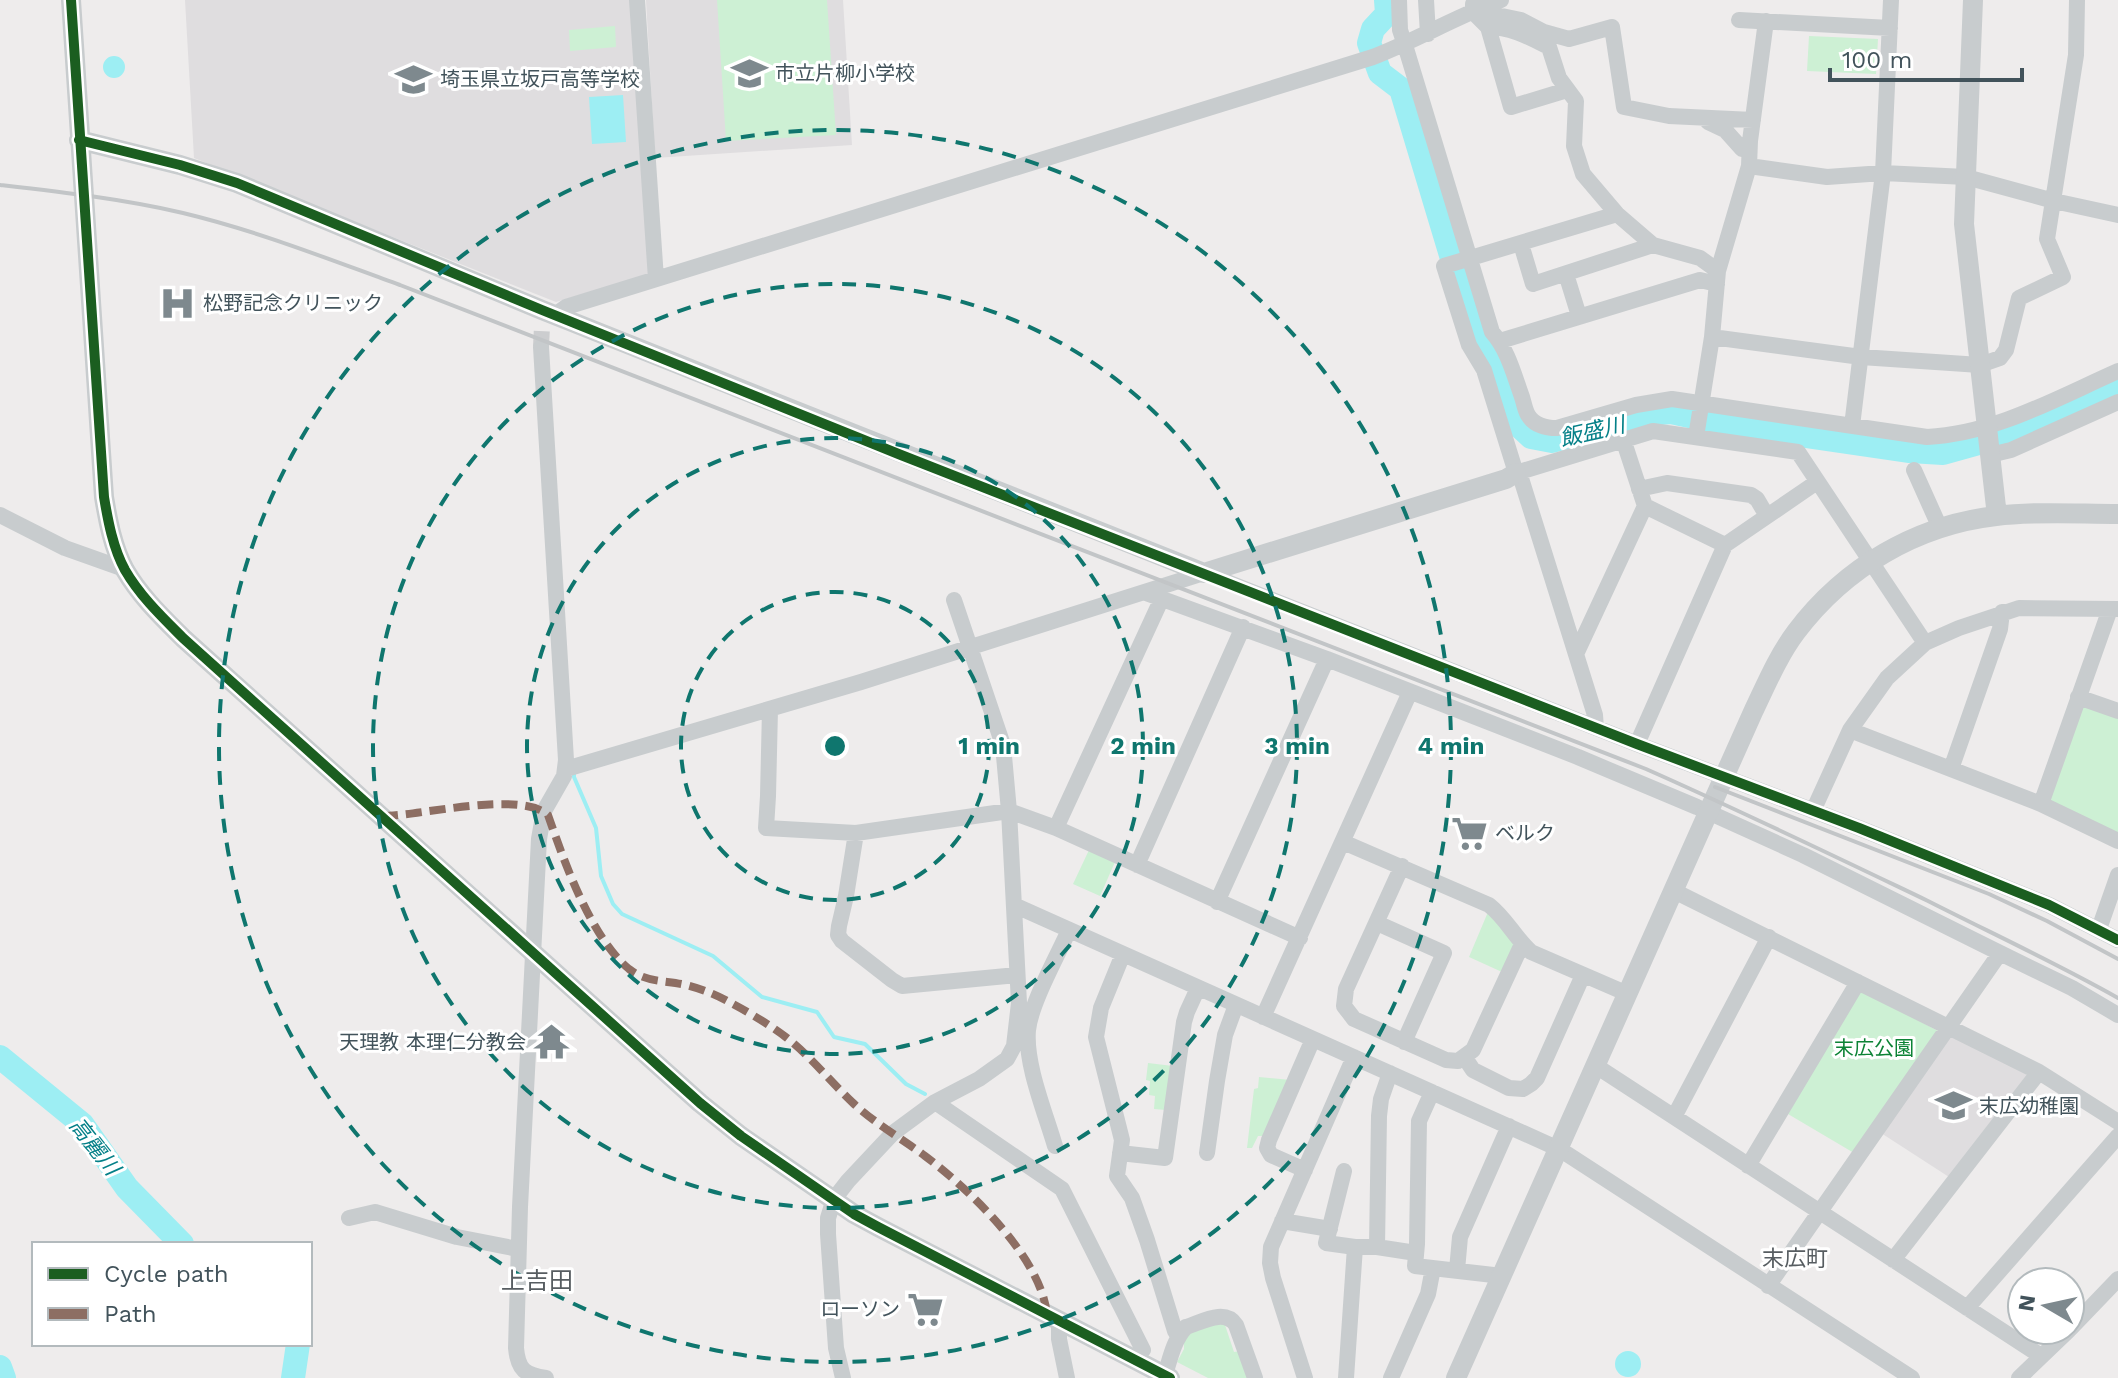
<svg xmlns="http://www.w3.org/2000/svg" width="2118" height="1378" font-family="'Work Sans','Noto Sans JP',sans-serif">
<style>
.education{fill:#dfdddf}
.green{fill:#cdf0d4}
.water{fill:#9deef3}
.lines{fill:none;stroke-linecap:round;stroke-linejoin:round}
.stream{stroke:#9deef3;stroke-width:4}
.river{stroke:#9deef3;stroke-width:24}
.minor-tunnel{stroke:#cccdcf;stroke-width:16;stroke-dasharray:16 8;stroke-linecap:butt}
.minor{stroke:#c8ccce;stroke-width:16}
.tertiary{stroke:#c8ccce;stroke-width:20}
.rail{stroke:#c2c5c7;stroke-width:4}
.quiet{stroke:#8d6e63;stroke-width:8;stroke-dasharray:16 8;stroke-linecap:butt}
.cycleway-casing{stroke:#fff;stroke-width:15}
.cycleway{stroke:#1b5e20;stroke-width:10}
.ring{fill:none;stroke:#0f766e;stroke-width:4;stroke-dasharray:14 10}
.labels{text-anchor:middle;stroke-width:6;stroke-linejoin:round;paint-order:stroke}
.poi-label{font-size:20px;fill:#42535b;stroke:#fff;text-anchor:start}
.park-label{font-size:20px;fill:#0c8335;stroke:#fff}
.water-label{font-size:22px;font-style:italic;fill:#048088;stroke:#fff}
.neighbourhood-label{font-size:22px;fill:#575d61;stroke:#fff}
.quarter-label{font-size:24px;fill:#575d61;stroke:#fff}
.centre{fill:#0f766e;stroke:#fff;stroke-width:4}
.ring-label{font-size:24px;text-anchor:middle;font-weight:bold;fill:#0f766e;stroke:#fff;stroke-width:6;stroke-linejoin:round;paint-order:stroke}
</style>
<rect width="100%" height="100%" fill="#eeecec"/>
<path class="education" d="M185,0H635L650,274L556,302L194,158Z
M646,0H843L852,145L655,158Z
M1954,1035L2026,1072L2027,1079L1949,1177L1881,1133L1949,1037Z"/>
<path class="green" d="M717,0H827L836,135L726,141Z
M615,26L616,47L570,51L569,30Z
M1809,36L1878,39L1876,74L1807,71Z
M2083,706L2118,714V834L2053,804L2050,799Z
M1089,850L1115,862L1100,896L1073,884Z
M1488,912L1515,944L1502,972L1469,957Z
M1864,991L1938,1031L1854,1153L1788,1114L1858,992Z
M1148,1063L1173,1066L1166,1110L1154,1109L1155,1096L1149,1095L1150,1081L1146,1080Z
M1259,1077L1291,1080L1266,1136H1258L1252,1148H1247L1254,1089L1258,1088Z
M1218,1321L1225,1325L1234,1352L1240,1351L1249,1378H1208L1177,1362L1184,1349V1336Z"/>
<path class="water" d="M103 67a11 11 0 1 1 22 0a11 11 0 1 1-22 0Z
M623,95L626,142L592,144L589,97Z
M1615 1364a13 13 0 1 1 26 0a13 13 0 1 1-26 0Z"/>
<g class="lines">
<path class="stream" d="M574,771V777L596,828L601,876L613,904L622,914L713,956L762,997L817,1012L834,1037L865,1044L906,1084L925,1094"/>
<path class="river" d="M1386,0L1387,14L1373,29L1369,43L1380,73L1401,89L1472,325L1500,373L1510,410L1517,424L1531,437L1552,441L1649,414L1671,412L1731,425L1910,451L1943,453L2004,436L2118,386
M0,1057L82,1124L127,1188L182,1244
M0,1367L4,1378
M293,1378L298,1344"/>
<path class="minor-tunnel" d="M541,347L542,326"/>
<path class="minor" d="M637,0L656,279
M1399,0L1400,30L1405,45L1492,332C1508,350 1514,375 1522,397C1524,403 1525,410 1528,415C1534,425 1546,428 1557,428L1636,405L1672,399L1927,437C1994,434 2057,398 2118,371
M1426,0L1428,34
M1473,4V12L1488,27C1511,27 1529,37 1549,47L1559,78L1576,101L1574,146L1583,174L1617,214L1653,245L1700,258L1718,271
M1484,6L1497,15L1521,20L1544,32L1569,39L1612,27L1624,107L1669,116L1753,120
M1739,20L1890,28
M1488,27L1511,107L1567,90
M1708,122L1725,130L1742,149
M1749,166L1750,141L1766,21
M1617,214L1444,266L1469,345L1484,370L1516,473L1653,431L1798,452L1925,643
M1521,244L1533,284L1653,245
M1566,274L1579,316
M555,315L566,307L1373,57C1417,40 1457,16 1501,0
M1712,337L1861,357L1980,365L2000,358L2006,350L2019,298L2063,277L2047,239L2076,55L2077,0
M1500,341L1700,280L1717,284
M541,347L566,760L564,776L544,811L539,839L520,1207L516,1348C518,1370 525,1375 546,1378
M1852,426L1883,173L1891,0
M1696,437L1712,337L1718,271L1749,166L1827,177L1883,173L1966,177L2054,201L2118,215
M1623,439L1645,506L1725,545
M1990,455L2011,450L2118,402
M1914,470L1940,528
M1519,472L1595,715L1596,728
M1639,489L1667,483L1751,495L1757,499L1767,516
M0,515L65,548L124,569
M1146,593L1327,659L1578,757L1697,807L1803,855L2000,953L2072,988L2118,1015
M1576,654L1645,506
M2078,697L2118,711
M770,709L768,796L766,828L856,833L1009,811L1056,828L1300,938
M1850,730L2041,804L2118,841
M1637,744L1725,545L1817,482
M566,769L861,682L1204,573L1637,744L1859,828L2049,905L2118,940
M1951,769L2000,629L2002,612
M2041,804L2110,609
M1813,811L1850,730L1887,678L1925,643L1959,628L2019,608L2118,609
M1056,828L1162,598
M856,833L846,896L839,926L838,935L842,941L892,980L902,986L1017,975
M1343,842L1489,905C1506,918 1515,938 1531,952L1628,994
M1137,865L1243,627
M1402,866L1346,989L1344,1006L1354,1019L1446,1060L1458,1061L1473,1050L1522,944
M1674,891L2039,1072L2118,1122
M1217,902L1327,659
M1014,905L1550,1145L1567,1154L1912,1378
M1377,923L1444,953L1404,1042
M2099,929L2118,875
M1123,954L1101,1008L1096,1037L1122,1140L1117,1176L1132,1198L1147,1240L1175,1331L1178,1336
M1263,1017L1410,692
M1465,1058L1473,1070L1509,1088L1523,1089L1531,1084L1537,1078L1583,975
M1596,1066L2041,1356
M1432,1092L1419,1121L1417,1244L1415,1266L1502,1276
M935,1102L1062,1189L1143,1350
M1674,1117L1769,937
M1055,1146C1045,1112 1025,1064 1028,1030C1031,1003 1057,957 1069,930
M1120,1153L1165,1158L1184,1022L1187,1012L1198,988
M1207,1153L1217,1081L1225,1035L1236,1005
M1748,1166L1858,982
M1305,1170L1271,1155L1267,1148L1269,1140L1313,1039
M1344,1171L1326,1243L1355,1247H1377L1416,1253
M349,1218L375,1212L457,1237L518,1249
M1282,1221L1330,1229
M1377,1247L1379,1116L1381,1099L1390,1073
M1893,1260L2039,1072
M1457,1270L1460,1237L1509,1126
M1768,1286L2000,953
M1967,1308L2118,1136
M1059,1322V1339L1067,1378
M2070,1329L2118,1279
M1165,1375C1170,1359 1174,1339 1186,1327C1202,1322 1225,1308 1236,1325L1255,1378
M843,1378L836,1348L828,1234V1218L834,1199L848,1181L893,1133L935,1102L979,1079L1007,1059L1014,1046L1019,1003L1009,811L1003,745L954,600
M1305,1378L1273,1278L1270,1263L1271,1247L1354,1057
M1346,1378L1355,1247
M1391,1378L1428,1294L1433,1268
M2019,1378L2069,1330"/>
<path class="tertiary" d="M71,0L104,497C108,521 113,548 125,570C140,596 162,617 183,638L700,1103L741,1136L854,1214L878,1227L1170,1378
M1973,0L1964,224L1997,516
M79,140L180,165L237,183L542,310L1204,573L1506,479L1516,473
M1456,1378L1753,712C1766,685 1778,656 1796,632C1845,567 1917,525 1996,516C2036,511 2078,514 2118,514"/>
<path class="rail" d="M0,185C61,192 123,199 183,213C258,231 328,259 400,285L1646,769C1741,811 1834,856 1928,901C1991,933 2056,963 2118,998
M1715,787L1989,894L2047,921L2118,959"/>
<path class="quiet" d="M382,816C420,816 520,790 548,815C564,861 591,938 629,969C647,983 665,980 686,985C702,989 717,995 731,1003C750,1013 770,1025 787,1038C811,1057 830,1081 852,1102C874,1123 901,1138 925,1156C969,1189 1043,1259 1047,1316"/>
<defs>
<path id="cycleway" d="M71,0L104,497C108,521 113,548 125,570C140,596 162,617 183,638L700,1103L741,1136L854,1214L878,1227L1170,1378
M79,140L180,165L237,183L542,310L901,455L1637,744L1859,828L2049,905L2118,940"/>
</defs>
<use href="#cycleway" class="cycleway-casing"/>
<use href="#cycleway" class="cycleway"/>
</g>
<g class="ring">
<circle cx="835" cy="746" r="154"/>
<circle cx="835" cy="746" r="308"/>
<circle cx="835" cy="746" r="462"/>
<circle cx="835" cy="746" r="616"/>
</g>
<defs>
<symbol id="school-bare" viewBox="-9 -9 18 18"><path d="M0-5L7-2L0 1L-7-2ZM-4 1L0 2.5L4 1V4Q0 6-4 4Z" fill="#7e898e" stroke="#fff" stroke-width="2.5" paint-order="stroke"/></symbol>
<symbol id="hospital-bare" viewBox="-9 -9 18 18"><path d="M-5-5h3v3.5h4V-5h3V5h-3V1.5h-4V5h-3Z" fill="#7e898e" stroke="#fff" stroke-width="2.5" paint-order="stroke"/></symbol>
<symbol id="supermarket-bare" viewBox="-9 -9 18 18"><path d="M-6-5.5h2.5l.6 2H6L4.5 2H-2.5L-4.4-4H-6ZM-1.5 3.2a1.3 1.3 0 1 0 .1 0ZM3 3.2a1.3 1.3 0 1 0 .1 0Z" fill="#7e898e" stroke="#fff" stroke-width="2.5" paint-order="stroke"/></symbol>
<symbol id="temple-bare" viewBox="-9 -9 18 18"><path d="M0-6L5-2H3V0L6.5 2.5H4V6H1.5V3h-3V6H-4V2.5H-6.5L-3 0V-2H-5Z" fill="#7e898e" stroke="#fff" stroke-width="2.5" paint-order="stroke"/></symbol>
</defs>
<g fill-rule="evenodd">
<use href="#school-bare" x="724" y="48" width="51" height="51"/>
<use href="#school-bare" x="388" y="54" width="51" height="51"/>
<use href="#hospital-bare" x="152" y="278" width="51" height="51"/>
<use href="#supermarket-bare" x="1444" y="808" width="51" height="51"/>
<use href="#temple-bare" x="526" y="1016" width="51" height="51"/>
<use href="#school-bare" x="1928" y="1080" width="51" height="51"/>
<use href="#supermarket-bare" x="900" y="1284" width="51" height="51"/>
</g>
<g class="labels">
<g class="poi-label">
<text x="775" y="80">市立片柳小学校</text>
<text x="440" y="86">埼玉県立坂戸高等学校</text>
<text x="203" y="310">松野記念クリニック</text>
<text x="1495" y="840">ベルク</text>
<text x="526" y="1049" text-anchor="end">天理教 本理仁分教会</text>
<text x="1979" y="1113">末広幼稚園</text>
<text x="900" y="1316" text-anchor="end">ローソン</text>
</g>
<g class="park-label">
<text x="1874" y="1055">末広公園</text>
</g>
<g class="water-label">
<text transform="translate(1592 431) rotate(-13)" y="8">飯盛川</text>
<text transform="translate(95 1146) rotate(52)" y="8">高麗川</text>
</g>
<g class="neighbourhood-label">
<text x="1795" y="1266">末広町</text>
</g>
<g class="quarter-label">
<text x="537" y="1289">上吉田</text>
</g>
</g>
<circle cx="835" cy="746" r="12" class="centre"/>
<g class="ring-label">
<text x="989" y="754">1 min</text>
<text x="1143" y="754">2 min</text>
<text x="1297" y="754">3 min</text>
<text x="1451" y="754">4 min</text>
</g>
<rect x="32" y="1242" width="280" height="104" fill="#ffffff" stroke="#b3babd" stroke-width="2"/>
<rect x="48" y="1268" width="40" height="12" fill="#1b5e20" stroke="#b3babd" stroke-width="2"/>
<text x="104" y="1282" font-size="24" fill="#42535b">Cycle path</text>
<rect x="48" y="1308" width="40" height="12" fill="#8d6e63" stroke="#b3babd" stroke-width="2"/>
<text x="104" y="1322" font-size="24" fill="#42535b">Path</text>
<g transform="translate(2046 1306) rotate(279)"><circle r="38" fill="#ffffff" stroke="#b3babd" stroke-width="2"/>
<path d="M0-6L14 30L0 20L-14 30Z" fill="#7e898e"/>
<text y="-12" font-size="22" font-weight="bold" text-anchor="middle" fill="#42535b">N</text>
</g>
<path d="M1830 68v12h192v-12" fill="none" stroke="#42535b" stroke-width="4"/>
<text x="1842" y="68" font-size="24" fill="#42535b" stroke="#ffffff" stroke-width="6" paint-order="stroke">100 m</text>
</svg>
